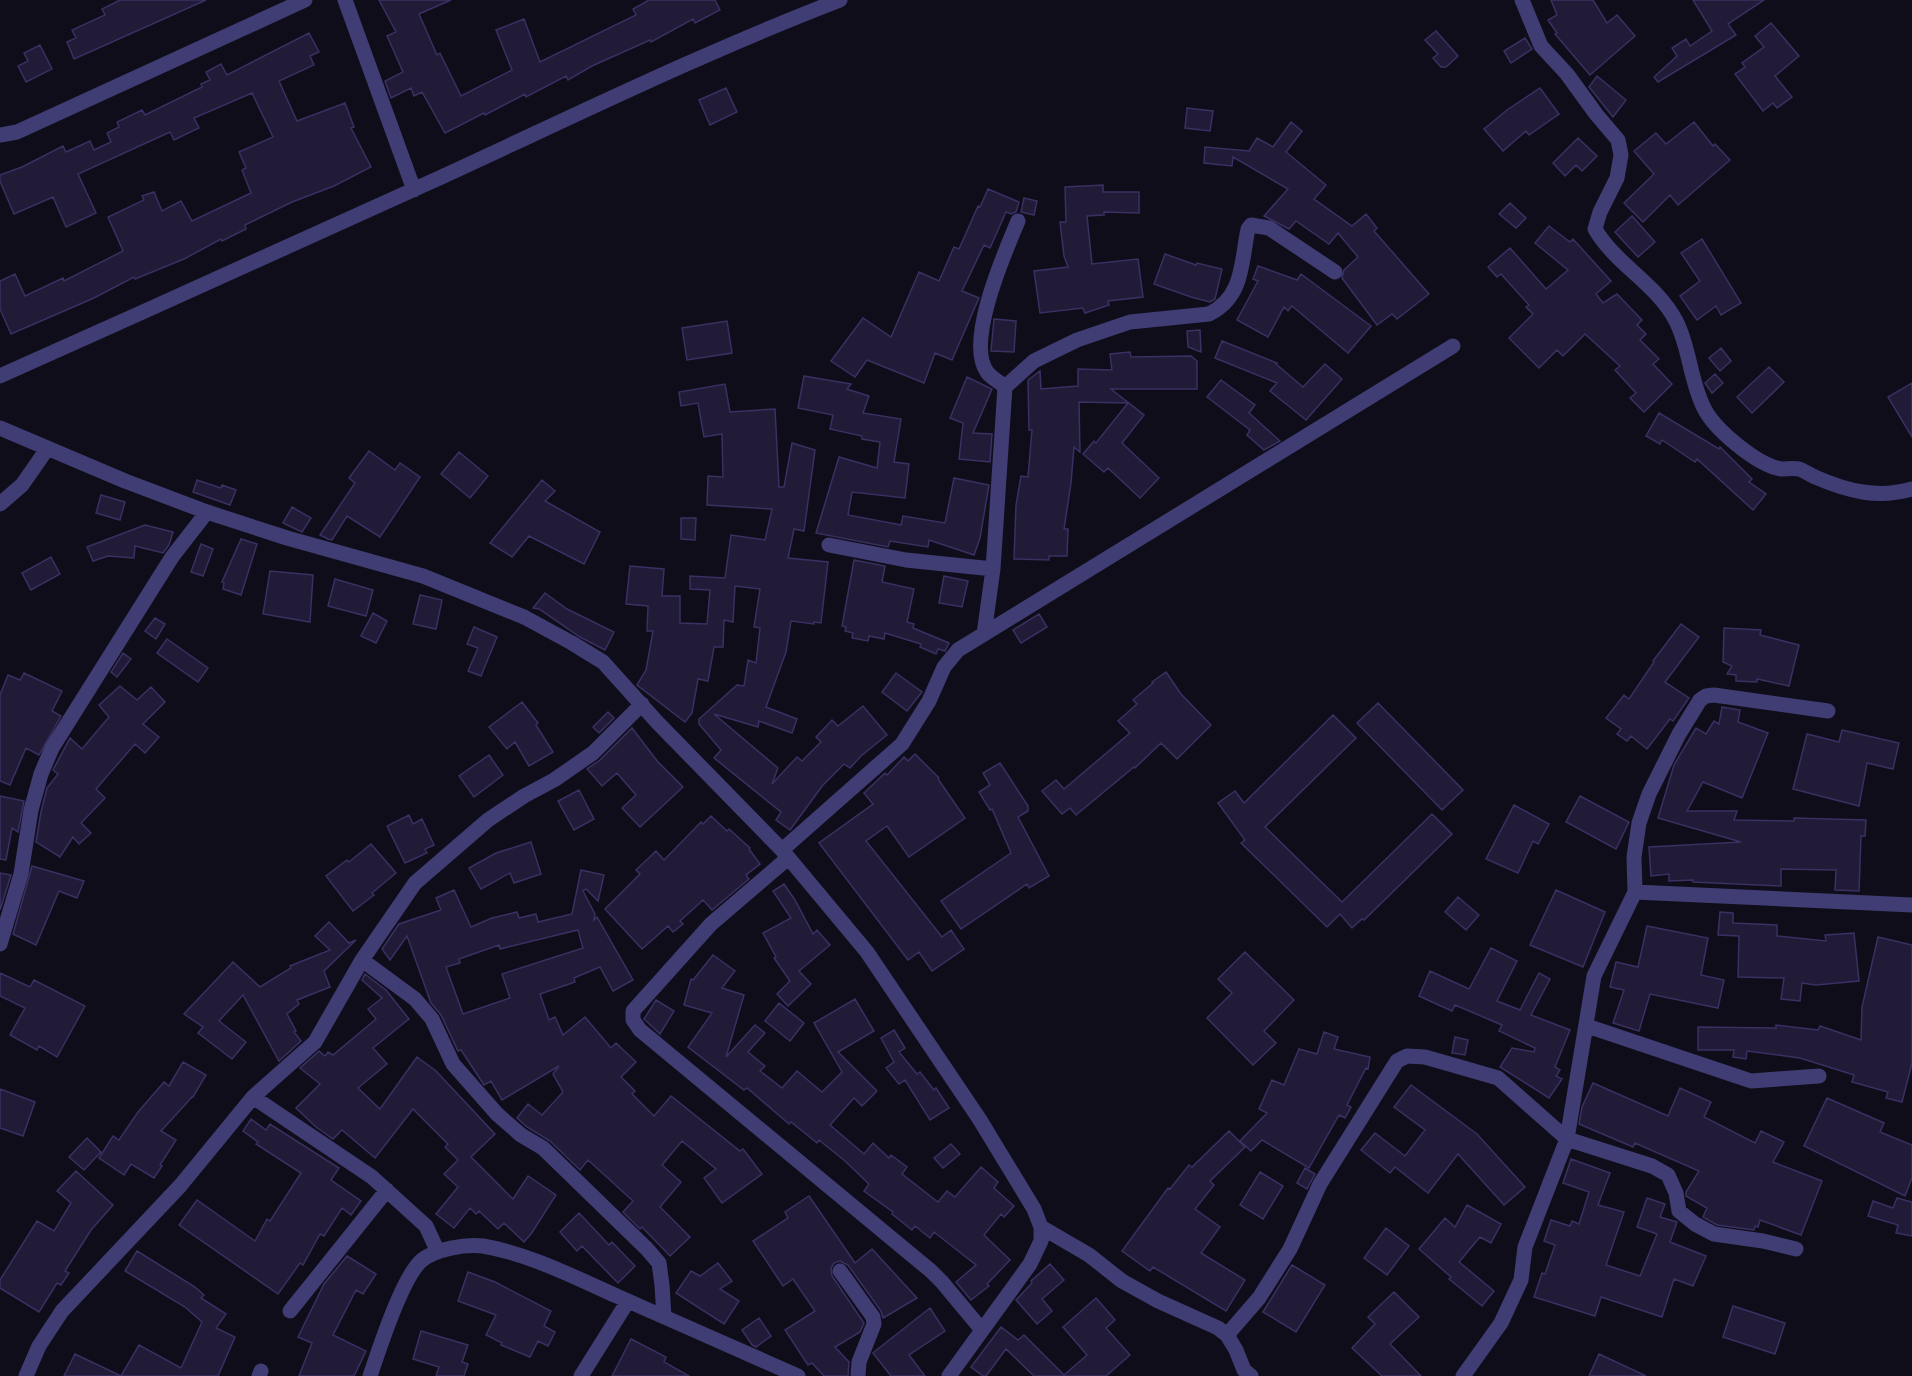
<svg xmlns="http://www.w3.org/2000/svg" width="1912" height="1376" font-family="Montserrat,sans-serif">
<style>
.building{fill:#211b38;stroke:#3a3062;stroke-width:1.5;fill-rule:evenodd}
.lines{fill:none;stroke-linecap:round;stroke-linejoin:round}
.minor{stroke:#3f3d73;stroke-width:15}
</style>
<rect width="100%" height="100%" fill="#0f0d1a"/>
<path class="building" d="M120,0H206L74,59L67,42L76,38L72,30L105,15L102,9Z
M379,0H451L419,14L437,55L440,53L461,96L512,70L496,30L524,19L540,62L636,15L633,9L649,0H715L720,10L695,23L693,19L651,42L650,40L592,66L568,80L566,76L526,97L525,94L485,115L484,113L445,133L422,92L414,96L411,88L391,98L385,81L403,72L387,36L396,32Z
M1551,0H1593L1607,23L1617,15L1635,36L1590,75L1555,34L1557,33L1548,20L1557,15Z
M1693,0H1764L1728,24L1736,35L1658,82L1654,77L1677,56L1672,48L1686,39L1690,46L1712,31Z
M1771,23L1799,56L1775,76L1792,97L1777,108L1773,103L1763,111L1735,74L1745,67L1742,63L1764,47L1755,36Z
M1436,31L1458,56L1446,67H1441L1433,58L1438,54L1425,40Z
M309,33L319,52L310,56L314,65L279,81L297,121L345,103L354,127L351,128L371,167L334,186L292,202L245,225L246,229L222,241L221,239L184,259L135,279L134,277L94,298L11,334L0,309V281L15,274L25,296L63,278L64,281L123,251L108,217L144,200L142,196L154,192L162,211L181,201L192,221L251,193L242,170L246,168L239,152L273,137L252,93L194,118L199,128L174,140L170,132L78,174L96,213L66,227L53,197L14,214L0,181V175L22,167L63,146L66,152L90,141L94,150L111,142L107,133L119,127L117,122L142,110L145,115L202,87L201,84L210,80L206,72L221,64L227,75Z
M1525,38L1532,49L1511,63L1504,51Z
M40,45L52,69L26,82L18,66L28,61L24,53Z
M1597,76L1626,100L1613,117L1589,87Z
M726,88L737,112L710,125L699,100Z
M1540,88L1559,114L1529,135L1526,131L1503,151L1484,129L1507,110Z
M1187,108L1213,111L1210,131L1185,128Z
M1291,122L1302,131L1286,152L1326,185L1314,199L1352,226L1366,214L1377,228L1374,231L1429,294L1397,319L1392,314L1377,325L1342,278L1344,270L1358,257L1338,233L1329,244L1296,221L1289,229L1264,216L1288,189L1233,157L1232,166L1204,163L1205,147L1249,151L1257,138L1273,147Z
M1694,122L1713,146L1715,144L1730,160L1678,205L1670,195L1643,222L1624,203L1654,174L1634,151L1656,133L1666,144Z
M1578,138L1597,156L1582,171L1576,165L1565,176L1553,163Z
M1103,185V192H1139V213L1104,212V215L1087,216L1092,264L1138,259L1143,297L1108,301L1109,305L1085,313L1083,308L1040,313L1034,271L1068,267L1064,256L1060,222H1066L1065,187Z
M988,189L1019,202L1016,212L1011,214L1006,212L990,248L984,245L962,291L979,298L952,360L935,353L924,383L867,360L855,377L831,361L863,318L891,337L919,272L939,281L954,247L959,249L978,206L980,207Z
M1024,198L1037,201L1034,215L1021,212Z
M1510,203L1526,218L1516,228L1499,214Z
M1632,216L1655,242L1638,257L1615,232Z
M1549,226L1570,242L1573,239L1611,281L1596,294L1603,303L1617,294L1642,320L1637,325L1646,334L1640,340L1659,359L1653,364L1672,384L1644,412L1630,398L1636,393L1615,370L1620,366L1585,334L1563,356L1557,350L1539,368L1509,338L1533,314L1526,307L1529,305L1501,274L1497,277L1488,267L1510,248L1546,289L1568,270L1535,243Z
M1702,239L1741,303L1721,315L1716,306L1697,320L1680,296L1700,281L1681,253Z
M1165,254L1196,265L1197,263L1222,269L1215,299L1210,302L1191,297L1154,284Z
M1258,266L1297,280L1301,274L1371,326L1348,353L1292,306L1288,311L1284,307L1268,337L1237,320L1258,281L1253,279Z
M994,319L1016,321L1014,352L991,351Z
M727,321L732,353L687,360L682,328Z
M1200,330L1201,352L1188,347L1187,331Z
M1222,341L1277,363L1276,364L1303,387L1325,364L1342,379L1306,420L1270,391L1277,383L1215,358Z
M1721,348L1731,361L1720,371L1709,358Z
M1130,352L1131,357L1191,356L1197,361V389H1111L1144,415L1122,443L1159,478L1140,498L1108,468L1104,472L1083,454L1094,441L1096,443L1128,403L1079,402L1080,452L1074,447L1071,483L1064,529H1068L1067,556H1049V560L1014,559L1016,505L1021,476L1028,477L1032,430H1029L1028,380L1040,371L1041,389L1078,386V369L1112,370L1110,354Z
M1769,367L1784,382L1752,413L1737,397Z
M1715,374L1723,383L1712,393L1705,383Z
M804,376L851,384L847,389L869,396L863,413L901,419L894,462L909,464L905,498L852,492L848,515L901,525L903,516L945,523L954,478L989,485L980,538L974,555L929,540L928,547L890,541L888,547L816,533L839,457L877,468L880,442L862,439V436L830,429L833,415L798,408Z
M967,377L992,389L973,433L992,434L990,462L959,459L963,423L950,418Z
M1221,380L1255,405L1249,413L1280,441L1264,450L1247,435L1250,430L1207,397Z
M1912,383V437L1888,397Z
M725,384L730,412L775,409L779,487H784L792,443L815,450L804,531L794,529L788,558L828,562L821,623L814,622V624L791,621L786,652L766,707L797,719L792,733L759,721L758,727L714,714L778,768L772,784L797,757L802,761L821,742L816,737L832,720L838,726L863,706L887,735L861,756L850,768L844,764L823,785L790,830L776,820L781,812L714,758L721,750L699,724V719L737,685L744,686L748,660L756,663L760,628L754,627L760,589L735,586L733,622L724,620L723,647H714L708,681L698,679L692,713L685,722L637,685L646,670L653,631H647L648,606L626,604L630,566L664,569L662,596H680V623L707,624L710,590L690,589V576L725,578L731,535L765,540L772,509L707,505L708,476L723,477L722,434L704,437L698,403L681,406L679,392Z
M1659,413L1719,449L1720,447L1752,479L1749,482L1766,494L1753,510L1697,459L1695,462L1662,440L1660,444L1646,436Z
M369,451L395,470L400,463L420,477L380,537L347,516L332,540L328,539L320,535L355,483L349,478Z
M459,452L488,476L470,498L441,474Z
M197,480L221,488L222,485L236,490L230,505L193,492Z
M542,480L555,491L545,501L600,532L584,564L529,536L512,557L490,543Z
M101,495L125,502L120,520L96,513Z
M292,507L311,518L302,532L283,523Z
M681,518H696L695,540L681,539Z
M145,525L173,532L169,545L163,553L135,546L134,558L108,556L93,561L87,547Z
M241,539L257,544L241,595L223,589L224,583L222,582Z
M201,544L213,549L203,576L191,572Z
M51,557L60,574L31,590L22,573Z
M854,560L885,566L882,582L914,589L907,622L914,624L913,628L949,643L945,651L938,649L936,654L920,647L921,644L885,633L884,639L869,636L868,641L852,638L853,633L845,631L846,627L842,626Z
M270,571L313,575L310,622L263,614Z
M944,576L968,581L962,607L939,603Z
M335,579L373,590L366,616L328,606Z
M545,593L567,609L614,632L605,650L580,637L539,609L533,608Z
M420,595L442,600L436,629L413,624Z
M373,613L387,621L376,643L361,636Z
M1039,614L1047,627L1021,643L1013,630Z
M155,618L165,624L156,639L145,631Z
M1681,624L1699,637L1665,682L1689,698L1673,721L1670,719L1647,749L1631,736L1627,741L1617,734L1621,729L1606,718L1624,695L1629,699L1654,662L1653,661Z
M474,627L497,637L481,676L468,671L478,648L467,644Z
M1724,628L1761,630L1760,635L1799,645L1789,686L1757,679V682L1736,681V675L1727,674L1732,666L1723,662Z
M167,639L208,668L198,682L157,653Z
M123,653L131,659L117,677L111,672Z
M1166,672L1181,694L1211,725L1177,759L1161,743L1135,768L1134,767L1076,815L1070,808L1062,814L1042,791L1056,780L1064,789L1130,733L1118,721L1137,704L1133,700L1153,683L1152,682Z
M24,673L62,691L52,711L61,716L39,755L26,748L10,785L0,781V695L8,675L20,680Z
M896,673L922,692L907,711L882,692Z
M120,686L137,700L151,687L165,702L143,724L159,737L145,753L135,744L96,789L105,798L81,823L91,833L79,844L73,837L60,857L36,842L41,812L47,788L58,774L53,770L70,738L82,749L109,717L99,705Z
M522,702L538,723L536,725L553,752L529,766L515,742L507,749L489,727Z
M1378,703L1463,790L1442,810L1357,723Z
M1722,707L1740,710L1738,722L1768,733L1742,798L1703,782L1687,811H1737L1734,820L1794,821V818L1866,820L1865,836H1861L1859,891L1835,890L1836,870L1781,869V886L1693,882V880L1669,881V874L1651,876L1649,847L1741,842L1658,818L1674,765L1696,728L1706,734L1714,721L1719,724Z
M608,712L614,718L599,733L593,727Z
M1333,715L1356,738L1265,827L1342,902L1432,814L1452,834L1364,920L1362,919L1352,928L1340,914L1327,927L1241,843L1245,840L1218,803L1235,791L1244,803Z
M632,728L658,762L683,787L640,827L622,808L636,795L617,773L602,786L587,769L600,760Z
M1842,730L1899,743L1893,769L1867,763L1859,806L1793,789L1807,734L1839,742Z
M915,754L939,778L938,779L965,818L909,857L887,826L866,841L942,937L951,930L964,949L932,971L919,952L908,960L819,843L873,804L864,793L885,773L887,775L904,757L908,761Z
M489,755L503,775L474,797L459,776Z
M1000,763L1028,806V811L1018,817L1049,876L1029,888L1027,884L961,929L941,901L1011,853L992,809L990,810L979,792L990,785L983,773Z
M579,790L594,819L574,830L558,801Z
M0,796L24,801L18,832L12,828L6,860L0,859Z
M1580,796L1629,822L1616,849L1566,822Z
M1514,805L1549,824L1538,844L1533,841L1518,873L1486,859Z
M409,815L413,824L422,819L434,845L425,849L427,853L405,863L387,826Z
M711,816L727,831L729,829L750,848L749,849L760,864L746,875L749,879L712,910L703,900L680,921L683,924L673,932L668,926L642,949L605,909L640,874L636,870L656,851L664,860L701,822L703,824Z
M531,842L541,874L514,883L510,873L481,889L469,868L496,853Z
M371,844L396,873L372,893L374,895L353,911L326,876L347,860L349,862Z
M32,866L84,881L77,898L59,891L36,945L13,934Z
M581,870L604,875L598,901L586,889L583,891L595,914L594,920L597,917L633,980L613,991L600,967L574,978L575,982L540,994L549,1020L555,1017L563,1035L585,1017L611,1048L616,1043L636,1062L621,1077L635,1091L632,1094L654,1116L671,1096L740,1151L743,1149L762,1174L722,1203L704,1178L716,1169L682,1141L662,1165L681,1182L660,1207L690,1237L670,1256L642,1227L640,1229L623,1212L633,1201L588,1160L580,1170L550,1141L527,1127L517,1118L528,1104L542,1115L563,1092L553,1074L559,1066L502,1100L491,1081L484,1085L461,1050L458,1051L441,1015L431,1003L407,936L390,960L382,949L399,924L441,910L436,898L454,890L471,927L492,918L517,912L519,918L536,914L538,922L572,914ZM578,930L583,948L502,974L510,998L463,1014L446,967L460,963L459,959L499,945L500,949Z
M0,873L11,875L0,910Z
M784,884L795,900L813,934L817,930L830,945L799,971L811,984L788,1006L777,994L790,981L774,958L776,957L763,933L791,918L773,891Z
M1556,890L1605,912L1583,967L1530,945Z
M1458,897L1479,915L1466,930L1445,912Z
M1720,912L1733,913V923L1777,925V936L1826,941L1825,935L1854,933L1859,981L1816,985L1802,983L1800,1001L1781,999L1784,978L1738,977L1739,936L1718,935Z
M329,922L349,943L356,940L324,971L330,987L297,1000L299,1004L287,1014L296,1031L294,1032L301,1041L279,1061L243,995L219,1021L246,1042L232,1059L198,1033L203,1027L184,1014L233,962L260,987L291,968L290,966L330,950L315,936Z
M1647,926L1708,938L1701,975L1724,980L1718,1008L1650,994L1639,1031L1613,1023L1624,990L1610,987L1616,962L1638,967Z
M1878,937L1912,945V1063L1902,1102L1886,1098L1888,1092L1852,1082L1854,1075L1800,1058L1747,1051L1746,1059L1733,1057L1734,1050H1698V1027L1776,1028V1025L1818,1030L1820,1026L1861,1040L1862,1007Z
M1491,948L1517,961L1497,1001L1520,1010L1539,973L1550,979L1531,1015L1570,1030L1555,1067L1560,1070L1556,1076L1562,1079L1549,1098L1500,1067L1512,1048L1534,1052L1535,1048L1499,1031L1502,1025L1455,1005L1452,1011L1419,996L1430,971L1469,989Z
M1245,952L1294,1000L1264,1031L1276,1043L1253,1065L1207,1018L1232,993L1218,979Z
M713,955L735,971L722,988L744,995L726,1057L755,1025L765,1033L748,1052L765,1066L760,1071L782,1088L797,1071L822,1092L842,1072L814,1023L855,999L874,1031L838,1052L877,1091L862,1106L854,1098L830,1125L864,1154L873,1143L889,1158L891,1155L907,1167L902,1174L938,1202L947,1191L955,1197L981,1167L998,1182L994,1188L1014,1206L1004,1217L1001,1214L984,1235L1010,1260L987,1284L989,1286L971,1300L956,1282L976,1265L934,1232L930,1238L915,1226L912,1230L892,1214L893,1212L864,1191L869,1184L845,1161L819,1140L817,1143L791,1122L789,1124L747,1088L744,1090L688,1047L712,1013L684,1005L691,979L693,980Z
M0,973L30,987L34,980L85,1006L57,1057L39,1046L37,1050L10,1035L25,1008L0,996Z
M365,974L386,990L409,1019L373,1048L387,1064L358,1088L380,1109L417,1057L436,1071L495,1134L471,1157L513,1199L528,1176L556,1195L531,1234L524,1242L504,1223L498,1229L479,1211L476,1214L470,1208L454,1228L436,1214L458,1187L444,1174L458,1160L445,1147L448,1144L413,1109L375,1158L342,1130L333,1139L316,1127L296,1108L320,1084L300,1068L319,1051L325,1056L328,1052L333,1055L376,1019L368,1009L382,998L362,980Z
M656,1000L674,1011L660,1034L644,1019Z
M779,1003L804,1023L790,1041L765,1021Z
M894,1030L905,1048L899,1052L917,1074L920,1072L934,1090L936,1088L949,1108L930,1120L905,1080L899,1084L886,1068L894,1062L881,1038Z
M1324,1032L1338,1037L1334,1049L1370,1057L1368,1069L1366,1068L1347,1105L1351,1107L1345,1118L1339,1115L1309,1168L1262,1140L1251,1151L1240,1141L1267,1113L1259,1109L1272,1080L1284,1085L1299,1049L1317,1054Z
M1455,1037L1468,1040L1465,1055L1452,1053Z
M183,1062L206,1075L193,1097H192L161,1131L176,1140L160,1165L162,1166L154,1178L131,1164L124,1175L99,1158L113,1136L119,1140L138,1112L164,1082L169,1086Z
M1593,1083L1668,1116L1680,1088L1711,1102L1704,1117L1755,1143L1761,1131L1784,1142L1773,1162L1822,1181L1801,1235L1760,1220L1758,1227L1755,1226L1754,1230L1717,1225L1703,1217L1707,1208L1686,1196V1192L1699,1171L1635,1143L1633,1147L1579,1124L1582,1107Z
M1411,1085L1477,1134L1525,1187L1504,1205L1458,1154L1428,1193L1395,1167L1390,1173L1361,1150L1375,1133L1405,1156L1425,1130L1394,1107Z
M0,1089L35,1102L23,1136L0,1128Z
M1827,1098L1884,1123L1880,1132L1912,1145V1178L1905,1196L1804,1146Z
M251,1119L266,1130L270,1124L339,1168L331,1180L361,1201L351,1215L342,1208L324,1236L320,1234L303,1265L300,1263L278,1294L179,1225L197,1200L255,1241L267,1219L270,1221L301,1173L256,1144L258,1142L243,1131Z
M1229,1131L1245,1147L1210,1181L1214,1185L1195,1209L1220,1227L1201,1253L1245,1280L1226,1311L1153,1267L1150,1271L1122,1251L1168,1188L1170,1189L1189,1165L1192,1167Z
M87,1138L101,1152L84,1170L69,1157Z
M951,1144L960,1154L943,1168L934,1158Z
M1571,1159L1610,1173L1598,1205L1624,1212L1606,1265L1640,1276L1657,1234L1637,1227L1647,1198L1665,1204L1660,1217L1677,1222L1670,1242L1706,1256L1693,1286L1674,1279L1662,1317L1601,1297L1595,1316L1534,1297L1542,1273L1545,1274L1555,1245L1544,1241L1551,1220L1570,1226L1572,1221L1579,1224L1589,1192L1563,1183Z
M1305,1168L1315,1174L1307,1189L1297,1183Z
M76,1171L113,1205L91,1230L65,1271L69,1273L61,1285L57,1283L39,1312L0,1288V1280L37,1221L54,1231L71,1203L57,1191Z
M1260,1172L1283,1186L1263,1219L1240,1205Z
M809,1196L855,1263L872,1249L917,1298L883,1318L881,1311L848,1265L840,1261L834,1263L831,1268L832,1276L864,1323L860,1332L835,1347L849,1362L848,1376H824L812,1363L808,1365L785,1330L815,1311L793,1279L783,1286L753,1241L788,1218L785,1212Z
M1897,1198L1912,1202V1236L1896,1233L1898,1225L1868,1216L1873,1201L1893,1208Z
M1467,1205L1501,1224L1491,1243L1480,1237L1459,1262L1494,1291L1482,1306L1449,1279L1451,1277L1419,1249L1445,1218L1455,1227Z
M579,1213L609,1245L612,1242L635,1266L618,1283L582,1246L577,1251L560,1232Z
M1386,1228L1409,1246L1387,1275L1364,1258Z
M137,1251L195,1287L204,1295L201,1298L226,1314L216,1328L235,1337L218,1376H64L75,1354L121,1376L139,1345L181,1368L202,1322L185,1307L125,1271Z
M347,1256L376,1274L363,1294L356,1290L333,1335L366,1351L354,1376H299L312,1343L298,1337L324,1284Z
M718,1263L732,1281L720,1289L739,1301L724,1324L676,1293L691,1271L700,1276Z
M1050,1264L1064,1280L1042,1299L1052,1311L1037,1324L1016,1300L1032,1283L1031,1281Z
M1292,1265L1325,1285L1296,1332L1263,1312Z
M468,1272L495,1282L551,1311L544,1326L555,1332L548,1346L538,1341L530,1357L501,1345L502,1343L486,1335L496,1315L458,1301Z
M1394,1292L1419,1317L1390,1344L1421,1376H1382L1352,1348L1375,1324L1368,1317Z
M1096,1298L1115,1320L1106,1328L1130,1355L1106,1376H1034L1006,1349L986,1376H983L971,1367L1001,1327L1018,1340L1024,1335L1064,1375L1087,1355L1063,1327Z
M1733,1306L1785,1323L1775,1354L1723,1337Z
M930,1308L945,1331L909,1355L925,1376H891L873,1353L874,1352Z
M759,1318L771,1336L756,1347L752,1345L742,1330Z
M421,1331L468,1345L462,1362L468,1364L464,1376H436L439,1367L413,1359Z
M631,1339L666,1357L664,1362L689,1376H612Z
M1599,1354L1646,1376H1589Z"/>
<g class="lines">
<path class="minor" d="M345,0L414,190
M1522,0L1541,46L1567,74L1596,114L1618,140L1621,155L1617,178L1600,212L1595,229C1616,265 1657,284 1676,321C1690,348 1690,381 1704,408C1714,429 1757,465 1781,469C1787,469 1793,468 1799,469C1805,471 1810,475 1815,477C1847,491 1878,499 1912,489
M0,135L17,132L305,0
M0,376C142,312 285,249 426,184C564,121 699,54 840,0
M1005,387C1000,382 991,378 987,372C965,342 1005,252 1018,221
M0,428L125,481L207,512L287,538L423,576L524,617L572,643L603,662L657,722L782,850L867,952L980,1120L1034,1209L1041,1227V1241L1030,1264L949,1376
M0,504L22,485L47,449
M829,545L906,560L993,569
M984,634L993,569L1005,387L1034,361L1077,340L1130,322L1209,314C1244,297 1241,262 1248,229L1251,225L1269,228L1335,272
M782,850L902,744L929,701L944,667L958,650L1453,346
M788,858L711,924L633,1011V1020L640,1030L931,1271L942,1282L982,1330
M1635,892L1912,905
M0,944L21,874L31,810L41,774L52,748L172,557L207,512
M362,960L415,999L432,1019L453,1064L497,1114L521,1135L543,1148L647,1249L659,1263L662,1285L664,1317
M1587,1026L1751,1081L1819,1076
M253,1097L372,1177L426,1226L438,1252
M1041,1227L1089,1255L1122,1281L1158,1301L1218,1328L1227,1335L1236,1350L1244,1370L1251,1376
M840,1271L873,1317L874,1324L859,1362L858,1376
M290,1311L387,1190
M1227,1335L1259,1298L1290,1249L1320,1184L1397,1061L1407,1056L1425,1057L1498,1078L1567,1139L1652,1166L1668,1175L1676,1193L1679,1211L1695,1224L1714,1234L1763,1241L1796,1249
M26,1376L39,1346L62,1311L180,1186L253,1097L315,1042L362,960L415,883L488,820L524,796L554,780L593,753L642,704
M259,1376L261,1371
M370,1376C379,1350 402,1277 422,1260C436,1249 465,1244 483,1246C530,1254 576,1278 619,1297C679,1323 738,1350 798,1376
M581,1376L628,1301
M1463,1376L1501,1323L1521,1280L1525,1247L1567,1139L1594,976L1635,892L1634,857L1639,823L1649,794L1679,734L1700,700L1706,696L1714,695L1828,711"/>
</g>
</svg>
